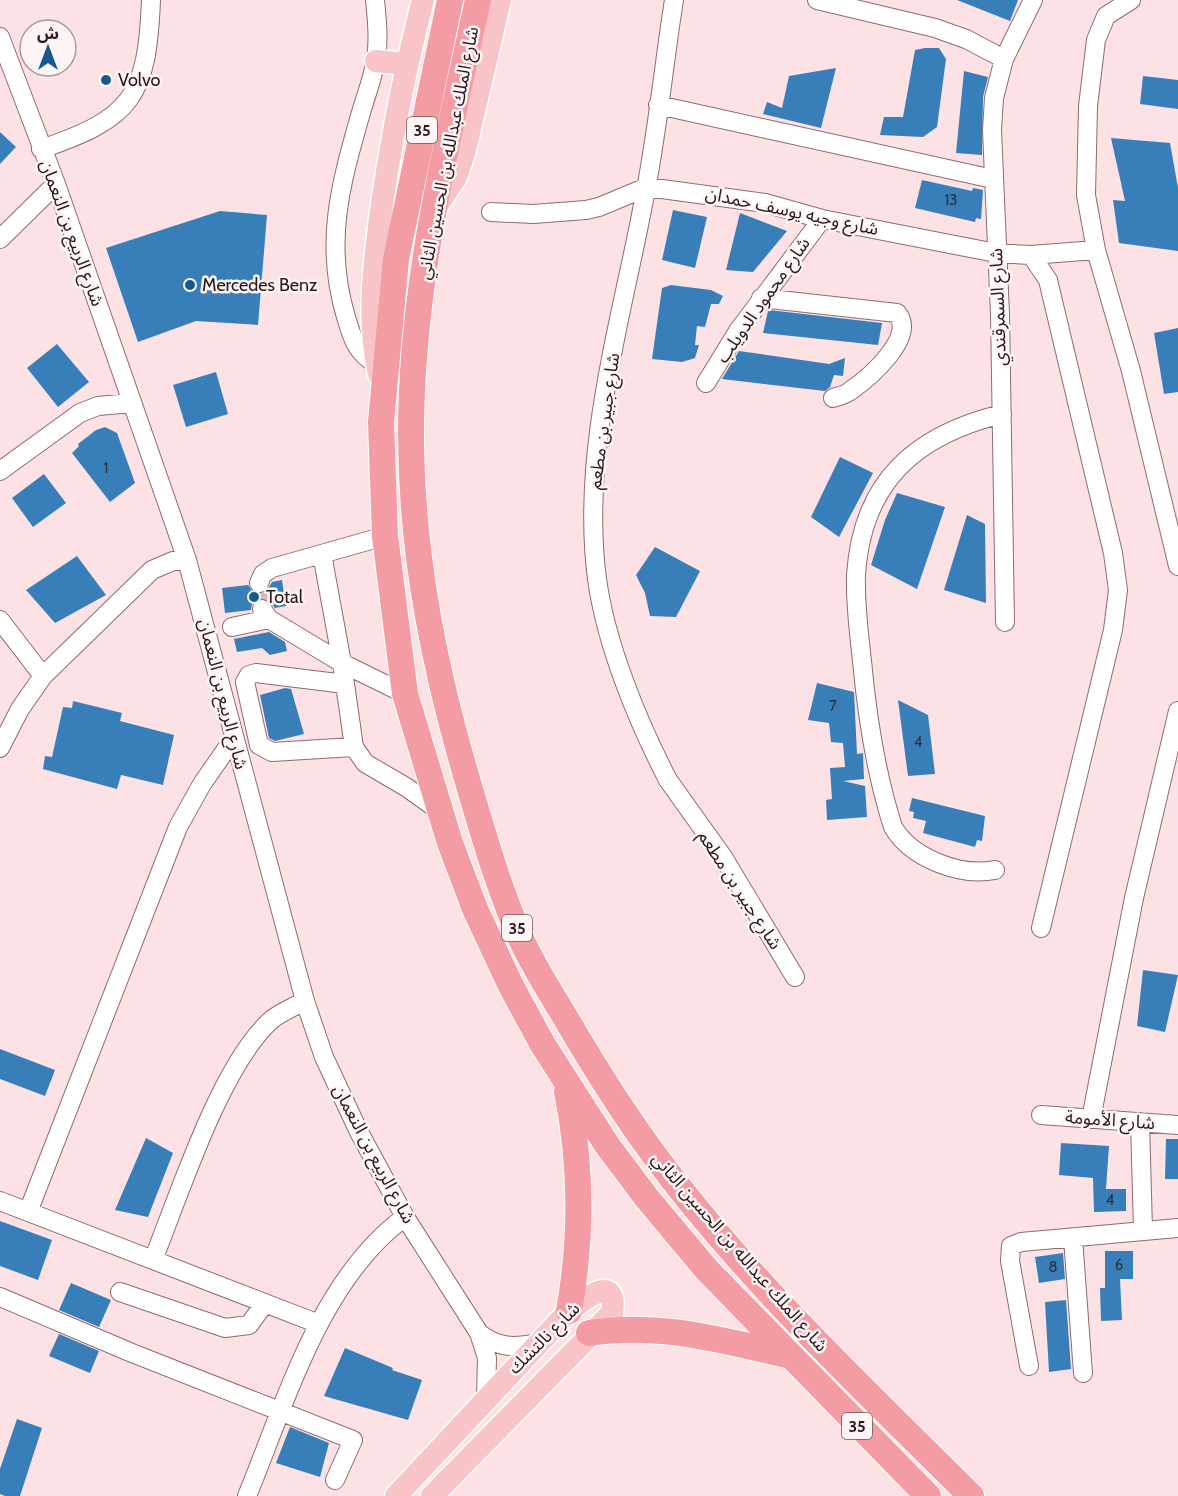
<svg xmlns="http://www.w3.org/2000/svg" width="1178" height="1496" font-family="Cabin,'Noto Sans Arabic',sans-serif">
<style>
.building{fill:#387fb9}
.lines{fill:none;stroke-linecap:round;stroke-linejoin:round}
.minor-tunnel{stroke:#d2babc;stroke-width:18;stroke-dasharray:18 9;stroke-linecap:butt}
.minor-casing{stroke:#8f6b6d;stroke-width:20}
.major-casing{stroke:#fff;stroke-width:25}
.highway-casing{stroke:#fff;stroke-width:28}
.minor{stroke:#fff;stroke-width:18}
.major{stroke:#f8c4c8;stroke-width:22}
.highway{stroke:#f49ca4;stroke-width:26}
.poi-dot{fill:#125b8f;stroke:#fdf4f5;stroke-width:2}
.labels{text-anchor:middle;stroke-width:5;stroke-linejoin:round;paint-order:stroke}
.number-label{font-size:15px;fill:#2c3242}
.shield{fill:#fdf4f5;stroke:#685b5c;stroke-width:1.5}
.shield-label{font-size:16px;font-weight:bold;fill:#28191b}
.poi-label{font-size:18px;fill:#28191b;stroke:#fdf4f5;text-anchor:start}
.street-label{font-size:18px;fill:#28191b;stroke:#fdf4f5}
</style>
<rect width="100%" height="100%" fill="#fce2e4"/>
<path class="building" d="M957,0H1018L1010,21Z
M925,48H939L946,59L937,127L923,137L880,135L884,117H903L915,50Z
M836,68L821,128L763,114L767,102L782,108L789,76Z
M964,71L988,77L983,97L982,155L956,153Z
M1143,76L1178,80V109L1140,104Z
M0,132L16,147L0,164Z
M1111,138L1170,143L1178,188V251L1119,243L1113,200L1125,201Z
M922,180L972,191L973,188L983,190L981,219L976,218L975,222L915,208Z
M673,210L707,217L695,268L662,260Z
M220,211L267,215L258,325L196,321L138,342L106,248Z
M740,213L787,231L753,272L726,270Z
M671,285L711,290L723,296L719,304H711L705,327L697,326L695,345H699L695,358L682,362L652,359L662,288Z
M768,311L769,310L882,323L878,345L763,333Z
M1178,328V392L1164,394L1154,333Z
M57,344L89,382L58,407L27,368Z
M739,351L829,364L845,358L843,376L834,375L830,387L825,391L722,379Z
M216,372L228,414L186,427L173,385Z
M105,427L117,433L135,483L110,502L72,453L79,446L78,444L96,430Z
M840,457L873,473L839,537L811,517Z
M44,474L66,503L33,527L12,498Z
M897,493L945,507L917,589L871,565L885,520Z
M967,515L985,524L986,603L944,590Z
M655,547L700,571L676,617L650,616L645,593L636,575Z
M77,556L106,595L55,623L26,590Z
M282,580L286,606L275,608L267,599L260,598L252,604L251,610L225,613L222,588L248,585L254,593L261,594L266,592L272,582Z
M269,632L285,642L287,651L270,655L262,648L237,652L234,639Z
M817,683L854,692L857,754L863,753L864,779L843,781L865,786L867,817L827,820L826,800L832,799L830,768L845,767L843,743L831,742L829,723L808,720Z
M285,688L291,689L304,734L275,741L269,738L260,695Z
M898,700L928,715L935,774L908,776Z
M73,701L122,713L120,721L174,735L163,785L121,775L117,789L43,769L45,756L52,757L63,707L72,708Z
M912,798L985,816L982,841L977,840L975,847L923,833L926,821L913,818L914,812L909,811Z
M1143,970L1178,975L1165,1032L1137,1026Z
M0,1049L55,1070L45,1096L0,1079Z
M146,1138L173,1153L148,1217L115,1210Z
M1166,1139H1178V1179H1165Z
M1061,1143L1109,1146L1106,1189H1126V1211L1094,1212L1093,1178L1059,1175Z
M0,1221L52,1240L38,1280L0,1266Z
M1105,1251H1133V1279H1120L1122,1320L1101,1321L1100,1288H1105Z
M1063,1253L1065,1279L1039,1283L1035,1257Z
M71,1283L111,1300L99,1327L59,1310Z
M1066,1300L1071,1369L1049,1372L1045,1302Z
M59,1334L99,1351L90,1373L49,1356Z
M345,1348L393,1368L392,1370L422,1380L408,1420L324,1396Z
M17,1419L42,1428L20,1496H5L0,1494V1469Z
M290,1427L329,1443L320,1477L276,1463Z"/>
<g class="lines">
<path class="minor-tunnel" d="M259,583L262,609"/>
<defs>
<path id="minor" d="M375,0C377,20 379,39 376,59C373,78 365,98 360,116C340,186 324,244 346,317C352,337 356,354 377,364
M674,0C664,63 658,127 646,189C623,316 580,449 597,579C606,645 638,722 668,780L723,857L795,977
M817,0L935,28L966,39L1004,59
M1131,0L1106,16L1096,40L1088,106L1086,195L1096,250L1131,371L1178,566
M0,37L56,184L187,560L305,1001L324,1057L359,1132L405,1217L479,1333L487,1358L486,1397
M658,105L993,179
M41,149C133,118 147,96 151,0
M491,212L533,214L586,210L599,207L647,187L765,203L822,219L996,253L1031,255L1096,250
M0,239L56,184
M1031,255L1048,280L1113,553L1118,590L1113,630L1041,928
M761,298L897,313C917,337 869,378 850,391C846,395 838,396 833,398
M706,383L738,331L822,219
M0,471L80,413L98,406L131,403
M322,554L342,663L354,747L365,763L406,787L441,812
M259,583L263,574L272,568L385,536
M262,609L269,619L342,663L405,694
M0,620L43,676L20,709L0,748
M1005,622L1000,314L992,130L994,98L1004,59L1033,0
M232,627L269,619
M43,676L152,570L173,561L187,560
M345,684L256,673L249,675L245,682L259,745L272,752L354,747
M995,870C960,877 911,858 893,827C876,774 867,716 862,661C859,633 855,604 856,575C862,482 915,435 1002,414
M1041,1115L1178,1125
M1091,1119L1134,898L1178,711
M1140,1122L1143,1230
M0,1201L319,1324
M28,1212L178,827L202,784L234,738
M1073,1238L1083,1373
M153,1260C180,1193 219,1070 269,1022C278,1013 294,1007 305,1001
M120,1292L225,1328L249,1325L265,1303
M0,1297L132,1353L353,1440L335,1480
M479,1333C498,1348 514,1348 537,1343
M1029,1366L1010,1261L1011,1246L1021,1242L1178,1228
M247,1496C286,1402 320,1279 405,1217"/>
<path id="major" d="M376,61L406,64
M435,209L456,177L464,154L500,0
M379,374C366,317 375,255 383,197C393,131 406,65 423,0
M396,1496L569,1311C583,1300 618,1271 612,1313L432,1496"/>
<path id="highway" d="M450,0L396,259L381,422L385,536L405,694L450,843L475,909L511,986L543,1045L607,1145L646,1197L707,1270L928,1496
M478,0C447,143 411,285 411,433C411,555 435,672 470,789C485,840 500,892 522,941C535,969 552,995 568,1022C595,1068 623,1113 655,1156C747,1280 862,1387 971,1496
M567,1092C582,1166 582,1237 569,1311
M589,1333C658,1322 721,1340 787,1355"/>
</defs>
<use href="#minor" class="minor-casing"/>
<use href="#major" class="major-casing"/>
<use href="#highway" class="highway-casing"/>
<use href="#minor" class="minor"/>
<use href="#major" class="major"/>
<use href="#highway" class="highway"/>
</g>
<g class="poi-dot">
<circle cx="106" cy="80" r="6"/>
<circle cx="190" cy="285" r="6"/>
<circle cx="254" cy="597" r="6"/>
</g>
<g class="labels">
<g class="number-label">
<text x="951" y="205">13</text>
<text x="106" y="473">1</text>
<text x="833" y="711">7</text>
<text x="918" y="747">4</text>
<text x="1110" y="1205">4</text>
<text x="1119" y="1270">6</text>
<text x="1053" y="1272">8</text>
</g>
<g class="shield">
<rect x="407" y="117" width="30" height="26" rx="4.5"/>
<rect x="502" y="915" width="30" height="26" rx="4.5"/>
<rect x="842" y="1413" width="30" height="26" rx="4.5"/>
</g>
<g class="shield-label">
<text x="422" y="136">35</text>
<text x="517" y="934">35</text>
<text x="857" y="1432">35</text>
</g>
<g class="poi-label">
<text x="118" y="86">Volvo</text>
<text x="202" y="291">Mercedes Benz</text>
<text x="266" y="603">Total</text>
</g>
<g class="street-label">
<text transform="translate(448 153) rotate(-79)" y="6">شارع الملك عبدالله بن الحسين الثاني</text>
<text transform="translate(792 211) rotate(12)" y="6">شارع وجيه يوسف حمدان</text>
<text transform="translate(72 233) rotate(70)" y="6">شارع الربيع بن النعمان</text>
<text transform="translate(763 300) rotate(-55)" y="6">شارع محمود الدويلب</text>
<text transform="translate(998 307) rotate(-92)" y="6">شارع السمرقندي</text>
<text transform="translate(604 421) rotate(-82)" y="6">شارع جبير بن مطعم</text>
<text transform="translate(223 694) rotate(76)" y="6">شارع الربيع بن النعمان</text>
<text transform="translate(740 890) rotate(57)" y="6">شارع جبير بن مطعم</text>
<text transform="translate(1110 1120) rotate(4)" y="6">شارع الأمومة</text>
<text transform="translate(374 1154) rotate(62)" y="6">شارع الربيع بن النعمان</text>
<text transform="translate(740 1252) rotate(49)" y="6">شارع الملك عبدالله بن الحسين الثاني</text>
<text transform="translate(544 1338) rotate(-45)" y="6">شارع نالتشك</text>
</g>
</g>
<g transform="translate(48 48)"><circle r="28" fill="#fdf4f5" stroke="#a89c9e" stroke-width="1.5"/>
<path d="M0-4.5L10 22L0 15L-10 22Z" fill="#125b8f"/>
<text y="-9" font-size="16" font-weight="bold" text-anchor="middle" fill="#28191b">ش</text>
</g>
</svg>
